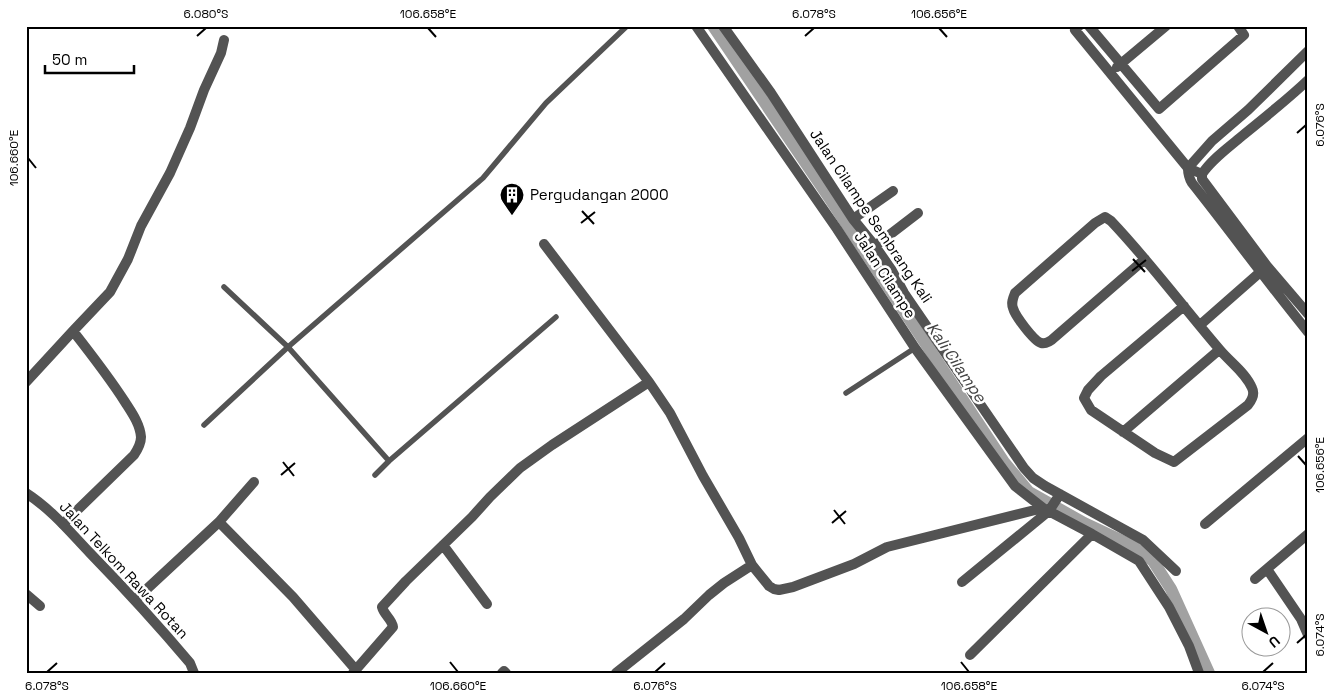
<svg xmlns="http://www.w3.org/2000/svg" width="1334" height="699" font-family="'Space Grotesk',sans-serif">
<style>
.lines{fill:none;stroke-linecap:round;stroke-linejoin:round}
.canal{stroke:#a1a1a1;stroke-width:12}
.service{stroke:#535353;stroke-width:5.5}
.minor{stroke:#535353;stroke-width:10}
.tertiary{stroke:#535353;stroke-width:10}
.ticks{fill:none;stroke:#000;stroke-width:2}
.labels{text-anchor:middle;stroke-width:5;stroke-linejoin:round;paint-order:stroke}
.poi-label{font-size:15px;fill:#000;stroke:#fff;text-anchor:start}
.street-label{font-size:15px;fill:#000;stroke:#fff}
.water-label{font-size:16px;font-style:italic;fill:#424242;stroke:#fff}
.neatline{fill:none;stroke:#000;stroke-width:2}
.ticks-label{font-size:12px;text-anchor:middle;fill:#000}
</style>
<rect width="100%" height="100%" fill="#fff"/>
<g class="lines">
<path class="canal" d="M713,26L828,196L1004,462L1029,492L1084,523L1133,546L1153,561L1171,589L1209,673"/>
<path class="service" d="M224,287L288,347L389,461L556,317
M846,393L915,348
M204,425L288,347L483,178L546,103L627,26
M375,475L389,461"/>
<path class="minor" d="M696,26L837,229L915,348L1015,486L1043,508L1092,534L1139,561L1169,607L1189,646L1199,673
M723,26L771,93L853,219L875,246L891,269L904,293L1024,468L1033,478L1045,486L1143,540L1176,571
M1079,26L1075,30L1188,168L1202,174
M1089,26L1159,109L1244,35L1238,26
M1117,67L1166,26
M853,219L893,191
M544,244L649,382L670,413L703,476L739,538L752,565L769,586L774,589L779,590L793,587L854,564L887,547L1043,508
M875,246L918,213
M1145,259L1055,337C1051,341 1046,344 1041,343C1034,341 1015,316 1013,308C1011,303 1013,298 1015,293L1095,223L1105,217L1111,221C1150,262 1183,307 1220,350C1230,362 1246,373 1252,388C1255,394 1252,400 1248,405L1174,462L1155,453L1091,410L1084,398L1088,390L1101,376L1184,306
M1200,325L1266,267
M26,382L73,331L110,292L128,259L141,226L170,173L190,128L204,90L221,53L224,40
M1123,432L1219,350
M219,522L293,597L356,670
M63,524L134,455C138,449 141,444 141,437C140,424 132,413 125,402C109,377 91,354 73,331
M1205,524L1308,438
M443,545L487,604
M1267,569L1301,619L1308,635
M1255,579L1308,534
M962,582L1049,511L1060,494
M26,594L40,606
M135,600L219,522L254,482
M970,655L1092,534
M353,673L393,627C392,619 384,615 382,607L406,581L472,517L490,497L520,468L552,445L649,382
M502,673L504,671L506,673
M616,673L684,619L709,595L724,583L752,565"/>
<path class="tertiary" d="M1308,51L1248,110L1212,141L1188,168C1188,174 1189,178 1192,183C1231,232 1268,283 1308,332
M1308,80C1287,100 1264,118 1242,136C1228,148 1212,159 1202,174V179L1267,266L1308,314
M26,493C51,509 70,532 90,553C125,589 158,625 190,663L194,673"/>
</g>
<path class="ticks" d="M428,28L436,37M939,28L947,37M197,36L206,28M805,36L814,28M1297,133L1306,125M28,158L36,168M582,211L594,224M581,223L595,212M1133,259L1145,272M1132,271L1146,260M1298,456L1306,465M283,462L294,476M281,475L295,463M834,510L845,524M832,523L846,511M1297,643L1306,635M450,662L458,672M961,662L969,672M47,672L57,663M655,672L665,663M1263,672L1273,663"/>
<defs>
<symbol id="building-pin" viewBox="-11 -11 22 30"><path d="M0 17L-7.5 6A9.5 9.5 0 1 1 7.5 6Z" fill="#000" stroke="#fff"/><path d="M-4-6H4V6H1V3H-1V6H-4ZM-2.5-4.3h1.7v1.8h-1.7ZM.8-4.3h1.7v1.8H.8ZM-2.5-1h1.7V.8h-1.7ZM.8-1h1.7V.8H.8Z" fill="#fff"/></symbol>
</defs>
<g fill-rule="evenodd">
<use href="#building-pin" x="498" y="181" width="28" height="38"/>
</g>
<g class="labels">
<g class="poi-label">
<text x="530" y="200">Pergudangan 2000</text>
</g>
<g class="street-label">
<text transform="translate(871 216) rotate(56)" y="5">Jalan Cilampe Sembrang Kali</text>
<text transform="translate(885 275) rotate(57)" y="5">Jalan Cilampe</text>
<text transform="translate(124 570) rotate(47)" y="5">Jalan Telkom Rawa Rotan</text>
</g>
<g class="water-label">
<text transform="translate(957 362) rotate(56)" y="6">Kali Cilampe</text>
</g>
</g>
<rect width="1334" height="699" fill="none" stroke="#ffffff" stroke-width="55"/>
<g transform="translate(1266 632) rotate(140)"><circle r="24" fill="#ffffff" stroke="#999999"/>
<path d="M0-4L9 19L0 12L-9 19Z" fill="#000000"/>
<text y="-8" font-size="14" font-weight="bold" text-anchor="middle" fill="#000000">U</text>
</g>
<path d="M45 65v8h89v-8" fill="none" stroke="#000000" stroke-width="2.5"/>
<text x="52" y="65" font-size="15" fill="#000000" stroke="#ffffff" stroke-width="4" paint-order="stroke">50 m</text>
<rect x="28" y="28" width="1278" height="644" class="neatline"/>
<g class="ticks-label">
<text x="206" y="18">6.080°S</text>
<text x="428" y="18">106.658°E</text>
<text x="814" y="18">6.078°S</text>
<text x="939" y="18">106.656°E</text>
<text transform="translate(1320 125) rotate(-90)" y="4">6.076°S</text>
<text transform="translate(14 158) rotate(-90)" y="4">106.660°E</text>
<text transform="translate(1320 465) rotate(-90)" y="4">106.656°E</text>
<text transform="translate(1320 635) rotate(-90)" y="4">6.074°S</text>
<text x="47" y="690">6.078°S</text>
<text x="458" y="690">106.660°E</text>
<text x="655" y="690">6.076°S</text>
<text x="969" y="690">106.658°E</text>
<text x="1263" y="690">6.074°S</text>
</g>
</svg>
